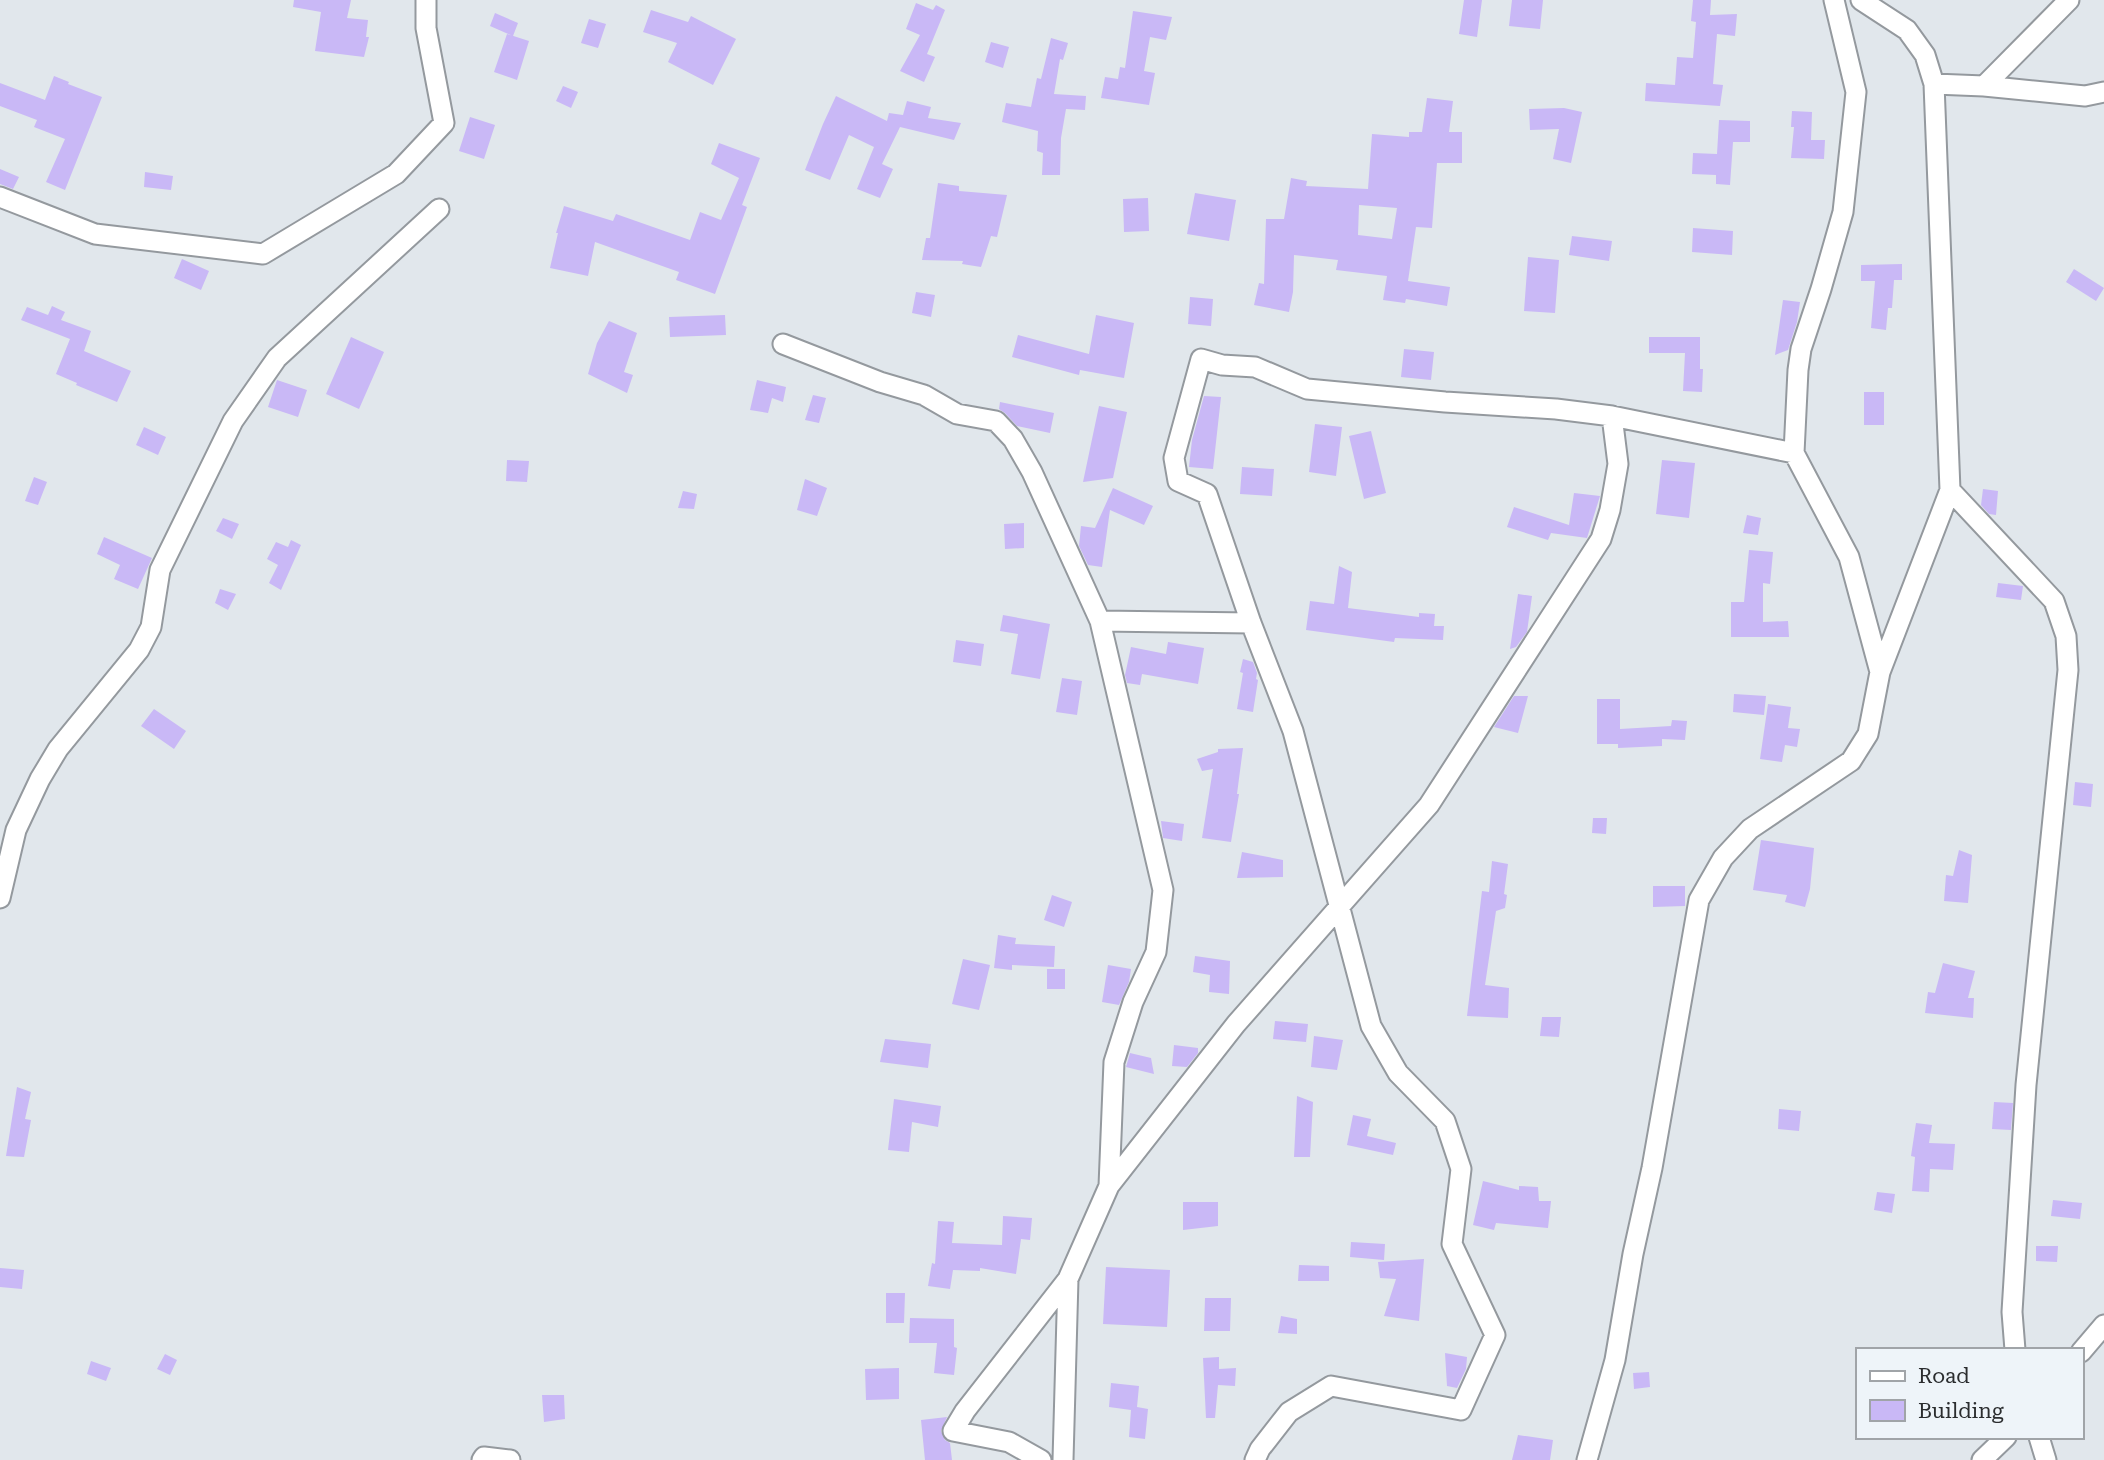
<svg xmlns="http://www.w3.org/2000/svg" width="2104" height="1460" font-family="'Roboto Serif',serif">
<style>
.building{fill:#c9b8f6;fill-rule:evenodd}
.lines{fill:none;stroke-linecap:round;stroke-linejoin:round}
.minor-casing{stroke:#94999e;stroke-width:23}
.minor{stroke:#fff;stroke-width:19}
</style>
<rect width="100%" height="100%" fill="#e1e7ec"/>
<path class="building" d="M294,0H351L347,18L368,20L366,37H369L364,57L315,51L321,12L293,7Z
M1464,0H1482L1477,37L1459,34Z
M1512,0H1543L1540,29L1509,26Z
M1693,0H1711L1710,15L1737,14L1735,36L1717,34L1713,84L1723,85L1720,106L1645,101L1646,83L1675,85L1677,57L1693,58L1696,22L1691,21Z
M916,3L933,10L936,5L945,10L927,54L935,57L924,82L900,71L920,35L906,29Z
M651,10L688,22L691,16L736,39L713,85L668,62L677,43L643,32Z
M1133,11L1172,17L1166,40L1150,37L1144,71L1155,73L1149,105L1101,98L1105,77L1118,79L1120,67L1125,68Z
M495,13L518,23L513,36L490,26Z
M589,19L606,24L598,48L581,43Z
M507,34L529,41L517,80L494,72Z
M1051,38L1068,43L1063,60L1060,59L1054,94L1086,96L1085,110L1066,109L1061,138L1060,175H1042L1043,153L1037,151L1038,131L1002,122L1006,103L1031,107L1037,78L1041,79Z
M991,42L1009,47L1003,68L985,62Z
M54,76L69,82L68,84L102,97L65,190L46,182L65,139L34,127L37,120L0,106V83L45,100Z
M563,86L578,92L571,108L556,101Z
M836,96L887,121L889,113L903,115L907,101L931,107L928,118L961,123L954,140L900,127L882,164L893,169L880,198L857,189L874,147L849,135L830,180L805,170L823,124Z
M1427,98L1453,101L1449,132H1462V163H1437L1432,228L1416,227L1408,281L1450,287L1447,306L1406,299L1405,303L1383,300L1387,276L1336,270L1338,260L1294,255L1293,292L1289,312L1254,305L1259,283L1264,284L1266,219H1284L1291,178L1307,181L1306,186L1368,189L1372,134L1409,137V132H1422ZM1359,205L1397,208L1392,239L1358,235Z
M1564,108L1582,112L1571,163L1553,159L1559,129L1530,130L1529,109Z
M1792,111L1812,112L1811,140H1825L1824,159L1791,158L1794,127H1791Z
M470,117L495,125L484,159L459,151Z
M1719,120L1750,121V142H1733L1730,185L1716,184V175L1692,174L1693,153L1717,154Z
M719,143L760,158L742,205L747,207L715,294L676,280L679,272L595,242L588,276L550,268L558,233H556L564,206L613,221L616,214L690,240L700,212L721,220L739,178L711,164Z
M0,169L19,177L13,189L0,184Z
M145,172L173,176L171,190L144,187Z
M938,183L959,186V191L1007,195L997,237L991,236L981,267L962,264L963,261L922,260L926,238H930Z
M1195,193L1236,200L1229,241L1187,234Z
M1148,198L1149,231L1124,232L1123,199Z
M1693,228L1733,231L1732,255L1692,252Z
M1572,236L1612,241L1609,261L1569,255Z
M1528,257L1559,260L1555,313L1524,311Z
M182,259L209,271L201,290L174,278Z
M1902,264V280H1894L1892,308H1888L1886,330L1871,328L1875,281H1861V265Z
M2074,269L2104,288L2096,301L2066,282Z
M916,292L935,295L931,317L912,313Z
M1190,297L1213,299L1211,326L1188,324Z
M1783,300L1800,302L1797,322L1788,350L1775,355Z
M52,306L65,312L61,320L91,331L84,351L131,371L117,402L76,385L77,383L56,374L70,339L21,320L27,307L48,315Z
M725,315L726,335L670,337L669,317Z
M1096,315L1134,323L1124,378L1080,370L1079,375L1012,357L1018,335L1089,354Z
M609,321L637,333L624,372L633,375L627,393L588,374L597,343Z
M351,337L384,352L359,409L326,394Z
M1649,337H1700V369H1703L1702,392L1683,391L1685,353H1649Z
M1404,349L1434,352L1431,380L1401,377Z
M277,380L307,390L298,417L268,407Z
M757,380L786,387L783,402L772,398L768,413L750,410Z
M1864,392H1884V425H1864Z
M813,395L826,398L819,423L805,420Z
M1204,396L1221,397L1213,469L1189,467L1192,440Z
M1000,402L1054,413L1050,433L1017,426L1005,413L999,409Z
M1099,406L1127,412L1113,478L1083,482Z
M1315,424L1342,427L1336,476L1309,472Z
M144,427L166,437L158,455L136,445Z
M1371,431L1386,493L1364,499L1349,436Z
M507,460L529,461L527,482L506,481Z
M1662,460L1695,463L1689,518L1656,514Z
M1242,467L1274,469L1272,496L1240,494Z
M34,477L47,482L38,505L25,501Z
M805,479L827,488L817,516L797,510Z
M1113,488L1153,506L1144,525L1110,510L1102,567L1088,565L1079,546L1081,526L1095,528Z
M1983,489L1998,491L1996,515L1989,514L1981,505Z
M683,491L697,494L694,509L678,508Z
M1574,493L1600,496L1587,538L1551,533L1548,540L1507,527L1514,507L1569,525Z
M1747,515L1761,518L1758,535L1743,533Z
M223,518L239,524L232,539L216,531Z
M1024,523V548L1005,549L1004,524Z
M104,537L152,558L138,589L114,579L120,565L97,554Z
M291,540L301,545L281,590L269,583L278,565L267,559L276,542L288,547Z
M1749,550L1773,552L1770,584L1763,583V622L1788,621L1789,637H1731V602H1744Z
M1339,566L1352,572L1348,608L1419,617V613L1435,614L1434,626H1444L1443,640L1395,638L1394,642L1306,630L1310,601L1334,604Z
M1998,583L2023,586L2021,600L1996,597Z
M220,589L236,594L228,610L215,603Z
M1518,594L1532,596L1527,632L1516,647L1510,649Z
M1003,615L1050,624L1040,679L1011,674L1018,634L1000,631Z
M956,640L984,644L981,666L953,662Z
M1168,642L1204,648L1198,684L1142,674L1140,685L1127,683L1125,675L1131,647L1166,654Z
M1243,659L1253,662L1257,673L1256,679L1258,680L1253,712L1237,709L1243,673L1240,672Z
M1062,678L1082,681L1077,715L1056,712Z
M1734,694L1766,696L1764,715L1733,712Z
M1514,696H1528L1518,733L1494,727Z
M1597,699H1620V729L1671,726L1672,720L1687,721L1685,740L1662,739V746L1618,748V744H1597Z
M1768,704L1791,707L1788,728L1800,729L1797,747L1785,745L1782,762L1760,759Z
M154,709L186,731L174,749L141,726Z
M1243,748L1237,794H1239L1231,842L1202,838L1213,769L1202,771L1197,759L1218,752V749Z
M2075,782L2093,784L2091,807L2073,805Z
M1593,818H1607L1606,834L1592,833Z
M1161,821L1184,824L1182,841L1163,838Z
M1761,840L1814,848L1810,889L1805,907L1785,902L1787,895L1753,890Z
M1959,850L1972,855L1968,903L1944,901L1946,875L1953,876Z
M1242,852L1283,860V877L1237,878Z
M1492,861L1508,864L1504,894L1507,895L1505,908L1496,911L1485,985L1509,988L1508,1018L1467,1016L1482,891L1489,892Z
M1653,886H1685V906L1653,907Z
M1052,895L1072,902L1064,927L1044,920Z
M998,935L1016,938L1015,944L1055,946L1054,967L1012,965V970L994,968Z
M1195,956L1230,961L1229,994L1209,992L1210,975L1193,972Z
M963,959L990,965L979,1010L952,1004Z
M1943,963L1975,971L1968,998H1974L1973,1018L1925,1013L1928,992L1935,993Z
M1108,965L1131,969L1129,982L1119,1005L1102,1002Z
M1047,969H1065V989H1047Z
M1542,1017H1561L1559,1037L1540,1036Z
M1275,1021L1308,1024L1306,1042L1273,1039Z
M1314,1036L1343,1040L1337,1070L1311,1067Z
M885,1039L931,1044L928,1068L880,1062Z
M1174,1045L1198,1048V1053L1187,1067L1172,1066Z
M1130,1053L1151,1058L1154,1074L1126,1067Z
M17,1087L31,1092L25,1119L31,1120L24,1157L6,1156Z
M1297,1096L1313,1102L1310,1157H1294Z
M894,1099L941,1106L938,1127L912,1122L909,1152L888,1150Z
M1994,1102L2013,1103L2011,1130L1992,1129Z
M1779,1109L1801,1111L1799,1131L1778,1129Z
M1353,1115L1371,1119L1367,1136L1396,1143L1393,1155L1347,1145Z
M1916,1123L1932,1125L1929,1143L1955,1144L1953,1170L1930,1169L1929,1192L1912,1191L1915,1157L1911,1156Z
M1483,1181L1519,1190V1186L1538,1187L1539,1201H1551L1548,1228L1496,1223L1494,1230L1473,1225Z
M1877,1192L1895,1194L1892,1213L1874,1210Z
M2053,1200L2082,1203L2080,1219L2051,1216Z
M1183,1202H1218V1226L1183,1230Z
M1003,1216L1032,1218L1030,1240L1021,1239L1016,1274L980,1268V1271L953,1270L950,1289L928,1286L932,1263L935,1264L938,1221L954,1222L952,1243L1002,1245Z
M1351,1242L1385,1244L1384,1260L1350,1257Z
M2036,1246H2058L2057,1262L2036,1261Z
M1424,1259L1419,1321L1384,1316L1396,1279L1380,1278L1378,1262Z
M1299,1265L1329,1266V1281H1298Z
M1106,1267L1170,1270L1167,1327L1103,1324Z
M0,1268L24,1270L22,1289L0,1287Z
M886,1293H905L904,1323H886Z
M1205,1298H1231L1230,1331H1204Z
M1281,1316L1297,1319V1334L1278,1333Z
M910,1318L954,1319V1347L957,1348L954,1375L934,1373L937,1343H909Z
M1445,1353L1467,1357L1466,1369L1457,1388L1447,1386Z
M165,1354L177,1360L170,1375L157,1369Z
M1219,1357V1369L1236,1368L1235,1386L1218,1385L1215,1418H1206L1203,1358Z
M91,1361L111,1368L106,1381L87,1374Z
M899,1368V1399L866,1400L865,1369Z
M1649,1372L1650,1387L1634,1389L1633,1373Z
M1111,1383L1139,1386L1137,1407L1148,1409L1145,1439L1129,1437L1131,1410L1109,1407Z
M542,1395H564L565,1419L544,1422Z
M947,1417L941,1431L945,1440L950,1443L952,1460H925L921,1420Z
M1518,1435L1553,1440L1550,1460H1512Z"/>
<g class="lines">
<defs>
<path id="minor" d="M1861,0L1907,30L1925,55L1934,84L1950,490L1880,672
M1934,84L1984,86L2069,0
M1984,86L2085,96L2104,92
M0,197L95,234L263,254L396,174L444,123L426,28V0
M783,344L880,382L924,395L957,414L996,421L1013,439L1032,472L1100,621L1163,890L1156,952L1133,1002L1114,1062L1109,1186
M1950,490L2054,601L2066,636L2068,670L2026,1085L2012,1312L2015,1350
M1100,621L1251,623
M0,898L16,830L40,779L58,749L139,650L151,627L160,570L233,421L277,358L439,209
M2081,1352L2104,1325
M2039,1437L2046,1460
M482,1460L484,1457L510,1460
M1041,1460L1009,1442L953,1431L965,1411L1068,1279L1109,1186L1236,1024L1429,805L1601,539L1610,510L1618,464L1612,416
M1063,1460L1068,1279
M1255,1460L1260,1449L1289,1412L1331,1386L1461,1410L1495,1335L1452,1244L1461,1169L1445,1121L1398,1073L1371,1026L1293,731L1251,623L1207,494L1178,481L1174,458L1201,359L1222,365L1255,367L1307,389L1445,402L1556,409L1612,416L1794,453
M1587,1460L1615,1360L1633,1254L1652,1168L1699,900L1723,858L1750,829L1851,761L1868,734L1880,672L1849,557L1794,453L1798,370L1801,349L1821,289L1843,212L1856,92L1834,0
M1982,1460L2006,1437"/>
</defs>
<use href="#minor" class="minor-casing"/>
<use href="#minor" class="minor"/>
</g>
<rect x="1856" y="1348" width="228" height="91" fill="#eef4f9" stroke="#a0a4a8" stroke-width="2"/>
<rect x="1870" y="1371" width="35" height="10" fill="#ffffff" stroke="#a0a4a8" stroke-width="2"/>
<text x="1918" y="1383" font-size="21" fill="#2b2d2f">Road</text>
<rect x="1870" y="1400" width="35" height="21" fill="#c9b8f6" stroke="#a0a4a8" stroke-width="2"/>
<text x="1918" y="1418" font-size="21" fill="#2b2d2f">Building</text>
</svg>
